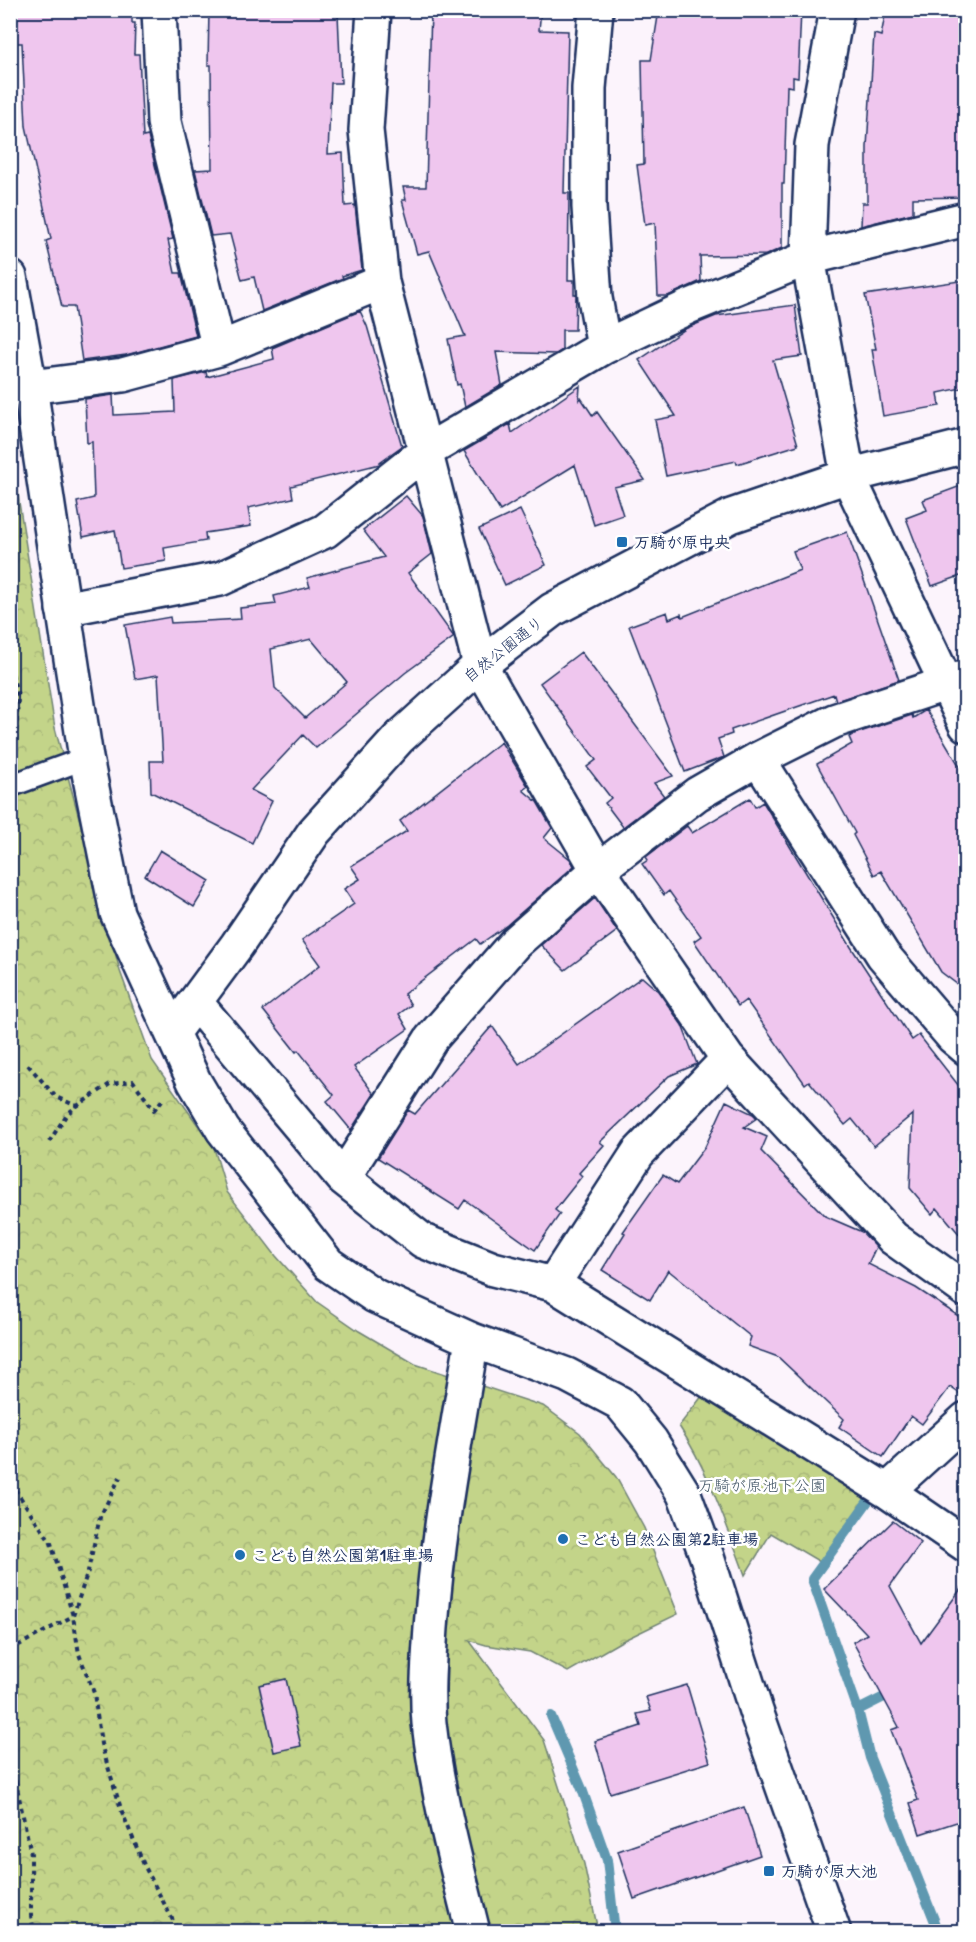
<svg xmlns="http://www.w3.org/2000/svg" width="976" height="1942" font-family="'Patrick Hand','Klee One',sans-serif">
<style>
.park{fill:url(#park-crowns);stroke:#6f8274;stroke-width:1.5}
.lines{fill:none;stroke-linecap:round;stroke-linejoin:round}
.stream{stroke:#5f98b0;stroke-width:10}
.building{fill:#efc6ee;stroke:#1b2f5e;stroke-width:1.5;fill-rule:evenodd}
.lane-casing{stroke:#1b2f5e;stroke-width:26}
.street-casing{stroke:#1b2f5e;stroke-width:38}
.secondary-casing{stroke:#1b2f5e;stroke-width:38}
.path{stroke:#1b2f5e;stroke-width:4;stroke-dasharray:4.5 4.5;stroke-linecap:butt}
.lane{stroke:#fff;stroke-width:21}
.street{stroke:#fff;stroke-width:33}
.secondary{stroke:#fff;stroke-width:33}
.poi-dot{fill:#1f6fb2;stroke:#fff;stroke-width:2}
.labels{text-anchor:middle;stroke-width:5;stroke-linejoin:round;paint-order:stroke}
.poi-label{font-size:16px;font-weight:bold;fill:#1b2f5e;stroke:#fff;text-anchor:start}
.street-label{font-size:16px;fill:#1b2f5e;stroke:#fff}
.park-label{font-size:16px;fill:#455869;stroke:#fff}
</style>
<defs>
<pattern id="park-crowns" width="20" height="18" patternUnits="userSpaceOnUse" patternTransform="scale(1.5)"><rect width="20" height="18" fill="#c3d489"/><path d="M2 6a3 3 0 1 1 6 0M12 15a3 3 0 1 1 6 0" fill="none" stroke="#a7b679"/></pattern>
</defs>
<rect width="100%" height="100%" fill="#fcf4fc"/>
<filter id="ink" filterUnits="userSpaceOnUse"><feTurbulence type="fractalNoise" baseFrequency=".0167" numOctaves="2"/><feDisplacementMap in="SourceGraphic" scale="12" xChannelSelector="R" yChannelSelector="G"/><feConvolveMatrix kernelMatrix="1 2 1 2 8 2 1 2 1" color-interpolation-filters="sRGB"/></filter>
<g filter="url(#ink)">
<path class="park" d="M10,420L19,502L55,728L120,971L152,1060L214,1148L227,1192L276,1256L317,1302L359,1331L415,1364L543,1406L580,1433L616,1477L644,1528L678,1614L620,1642L568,1672L530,1652L486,1645L469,1640L544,1740L584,1864L598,1931H11Z
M706,1391L866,1498L820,1562L771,1533L745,1575C726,1524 709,1472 679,1426Z"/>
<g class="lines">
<path class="stream" d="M871,1497L812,1579L858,1710L870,1758L939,1932
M858,1710L896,1691
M551,1716L582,1789L607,1860L615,1932"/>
</g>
<path class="building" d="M10,10H132V23H135L134,54H139L143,137L148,136L173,239L168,240L175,273H181L196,336L126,355L82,361L74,307H62L46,241L51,239L26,126L22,43H10Z
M209,10H309V12L338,14L341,83H331L328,154L343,153L345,206L355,205L362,270L342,276L343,278L262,311L254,277L242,280L230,234L211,236L195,170L212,169L211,65H208Z
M431,10H541L539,30L568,31L564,193H569L568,280H574V294H576L575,330H562V350L556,354L496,352L502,385L465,407L460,384L457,385L448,339L465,336L429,251L417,254L402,200H406L403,187H426Z
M659,10H801L798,78L793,77V87L787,86L784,184H782V248L766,255L700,256L701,281L668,296H658L655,223L645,225L637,165L644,164L642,60H651Z
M886,10H966V197L913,198V213L861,226L862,203H867V147L874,34L881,36Z
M966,280V387L938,393L940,406L883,416L872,349H876L865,295Z
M795,305L802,356L773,360L798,445L737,464L736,461L666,476L655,420L676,416L639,360L687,328L716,316Z
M360,311L367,326L402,446L380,462V464L291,486L293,498L248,508L251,526L205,533L206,541L164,548L166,561L121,568L115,530L83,537L77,502L94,498L92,442L87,443L85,399L113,395L114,415L175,412L174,380L206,372L207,377L274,359L272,348Z
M580,386L579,400L581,398L593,416L597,412L645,480L614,487L623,515L594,525L575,465L500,511L464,451L510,424L512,433Z
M966,484V574L932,586L906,518L927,510L923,500Z
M406,496L423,516L432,554L408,573L454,637L405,673L316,748L303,735L251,790L272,801L252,843L151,792L150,761H163L158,675L135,679L125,625L170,617L171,623L241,619L240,608L276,604L274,596L310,587L307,578L384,557L363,530ZM311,639L347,682L305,718L275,688L271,649Z
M520,510L546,565L505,585L479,529Z
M847,532L899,680L836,701L834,694L731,730L732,734L718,739L724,757L685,772L629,626L667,612L669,619L681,614L682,617L800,570L793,551Z
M581,652L673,776L654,783L664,796L623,827L605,803L611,798L587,767L596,760L540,683Z
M926,710L966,777V991L941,972L881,871L874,875L853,835L855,833L817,764L852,744L849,737L854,734L912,715L913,718Z
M501,742L528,786L523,790L537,802L552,828L544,838L570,859L574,866L507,925L480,944L476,939L404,994L411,1005L399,1014L408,1029L354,1067L374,1094L351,1130L327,1101L334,1095L298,1050L296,1052L263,1010L320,965L302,940L354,904L344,889L360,879L351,866L407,831L400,821Z
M750,798L755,807L763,802L851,947L912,1040L919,1035L966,1095V1242L937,1208L932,1214L910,1188L913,1114L874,1146L852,1119L845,1125L809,1081L805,1084L746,1000L738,1006L694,941L701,936L669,891L664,895L642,864L648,860L646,857L687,826L692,833Z
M160,850L210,881L194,907L145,876Z
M595,898L617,931L565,970L541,945Z
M642,977L658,991L682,1025L697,1064L669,1076L600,1142L604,1145L579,1173L582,1176L555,1210L560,1214L535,1250L465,1200L459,1209L378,1158L408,1110L415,1114L492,1026L519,1064Z
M726,1101L753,1114L757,1118L744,1127L767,1137L761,1151L825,1216L862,1232L876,1247L868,1264L916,1288L966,1321V1398L950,1387L922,1424L911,1416L883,1457L839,1427L844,1419L778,1357L748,1346L751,1337L668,1270L650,1300L602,1270L625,1233L623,1232L663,1175L677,1184L705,1147Z
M893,1521L921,1543L890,1586L921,1643L966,1582V1819L920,1834L910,1803L918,1800L891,1730L899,1727L853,1642L867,1634L824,1589Z
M286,1679L301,1746L274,1752L259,1685Z
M687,1685L710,1762L610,1793L595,1741L641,1726L637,1714L651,1711L646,1697Z
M744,1807L760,1855L634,1899L618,1851Z"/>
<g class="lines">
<defs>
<path id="lane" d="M10,786L86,758"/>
<path id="street" d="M159,10L164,122L219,349
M374,10L366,130L382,282L480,665L598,870L728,1059L893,1238L966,1290
M596,10L589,88V207L595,298L604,347
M837,10L812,145L808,258L848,476L966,725
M30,387L123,375L219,349L382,282
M63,609L220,579L325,531L425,452L604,347L688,307L808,258L966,219
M758,759L883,955L953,1037L966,1048
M196,1003L343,1178L423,1241L493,1269L553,1284L887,1491L966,1545
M343,1178L431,1039L515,943L598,870L697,794L758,759L834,721L966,677
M553,1284L638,1153L728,1059
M887,1491L966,1419"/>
<path id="secondary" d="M10,277L30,387L86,758L117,913L194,1081L223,1130L328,1264L375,1296L472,1340L567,1375L620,1403L651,1441L684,1494L707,1557L756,1711L834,1932
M172,1033L237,945L314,832L399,738L480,665L552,610L731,516L848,476L966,446
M472,1340C456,1436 438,1531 431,1628C429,1659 426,1692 429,1723C437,1793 456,1863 473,1932"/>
</defs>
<use href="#lane" class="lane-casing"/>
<use href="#street" class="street-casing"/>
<use href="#secondary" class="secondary-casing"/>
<path class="path" d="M10,665L18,697L15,753
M28,1065L56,1097L77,1106
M49,1142L67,1114L77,1106L110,1084L133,1081L154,1110L163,1099
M10,1358L11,1359
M10,1482L51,1543L73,1616L79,1654L94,1693L101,1744L122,1812L144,1865L179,1932
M10,1650L73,1616L88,1571L100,1517L120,1477
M10,1754L31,1854V1916L34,1932"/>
<use href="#lane" class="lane"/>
<use href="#street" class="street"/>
<use href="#secondary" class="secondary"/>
</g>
</g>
<g class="poi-dot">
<rect x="616" y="536" width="12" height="12" rx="3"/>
<circle cx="563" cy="1539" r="6"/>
<circle cx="240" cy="1555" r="6"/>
<rect x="763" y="1865" width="12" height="12" rx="3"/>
</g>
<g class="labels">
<g class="poi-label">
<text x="634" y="548">万騎が原中央</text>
<text x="575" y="1545">こども自然公園第2駐車場</text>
<text x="252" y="1561">こども自然公園第1駐車場</text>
<text x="781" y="1877">万騎が原大池</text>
</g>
<g class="street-label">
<text transform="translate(503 649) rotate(-38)" y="6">自然公園通り</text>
</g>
<g class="park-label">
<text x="762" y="1491">万騎が原池下公園</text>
</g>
</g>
<rect width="976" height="1942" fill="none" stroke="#fff" stroke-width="36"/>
<rect x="18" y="18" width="940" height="1906" fill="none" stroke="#1b2f5e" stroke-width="2" filter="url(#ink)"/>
</svg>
